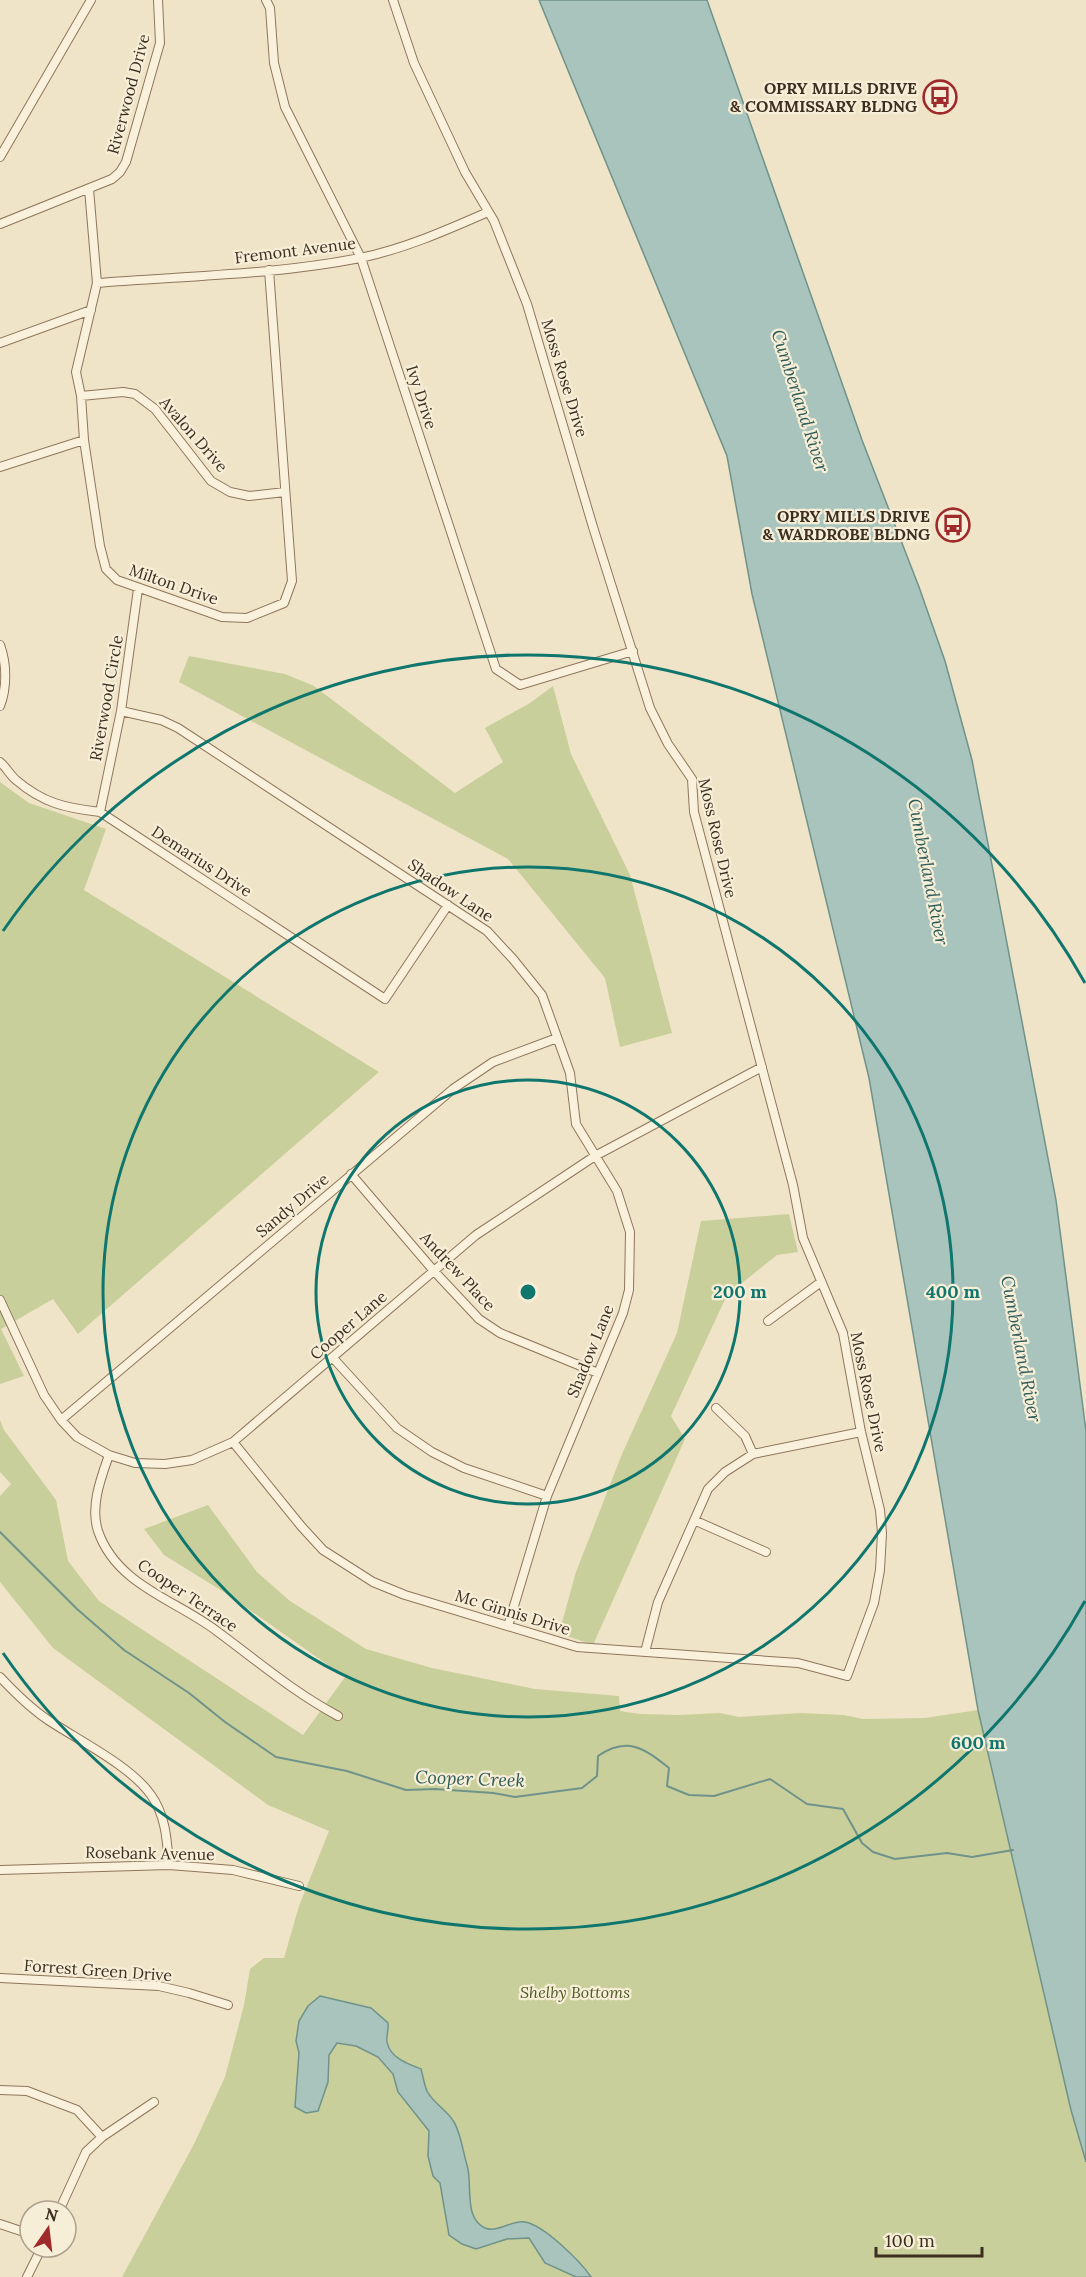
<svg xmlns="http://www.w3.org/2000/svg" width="1086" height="2277" font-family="Lora,serif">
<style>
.green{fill:#c9cf9b}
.water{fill:#a9c4bc;stroke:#6f938a;stroke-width:1.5}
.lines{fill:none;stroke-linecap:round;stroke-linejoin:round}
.stream{stroke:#6f938a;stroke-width:2}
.minor-casing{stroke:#8d765c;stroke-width:10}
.minor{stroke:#faf1dc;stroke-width:8}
.ring{fill:none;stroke:#0f766e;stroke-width:3}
.labels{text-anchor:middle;stroke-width:4.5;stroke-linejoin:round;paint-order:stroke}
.poi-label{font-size:16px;font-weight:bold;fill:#3d2e20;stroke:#f7eed8;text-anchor:end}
.street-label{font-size:16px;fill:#3d2e20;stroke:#f7eed8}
.park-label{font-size:16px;font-style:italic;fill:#4d5a26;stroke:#f7eed8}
.water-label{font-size:18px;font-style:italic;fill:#2f5d5a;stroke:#f7eed8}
.centre{fill:#0f766e;stroke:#f7eed8;stroke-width:3}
.ring-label{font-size:18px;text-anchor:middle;font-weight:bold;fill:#0f766e;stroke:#f7eed8;stroke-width:4.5;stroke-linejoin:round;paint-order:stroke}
</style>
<rect width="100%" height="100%" fill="#f0e4c8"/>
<path class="green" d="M189,656L285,674L314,686L455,793L503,762L485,728L530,703L553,686L571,754L630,875L672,1033L620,1047L605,978L508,859L179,682Z
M0,782L29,803L106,829L84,890L379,1072L78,1334L53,1299L1,1329L24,1376L0,1384Z
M789,1214L798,1252L777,1255L727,1295L671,1416L685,1439L593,1645L559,1633L576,1572L622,1454L677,1333L701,1221Z
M0,1420L4,1430L56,1500L68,1561L99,1601L303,1735L345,1677L227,1594L164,1555L144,1529L208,1505L257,1572L290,1601L366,1649L432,1668L535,1689L619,1696L620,1711L640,1714L679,1715L720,1713L739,1717L800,1713L844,1715L863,1719L925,1718L978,1710L1071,2110L1086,2162V2277H122L194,2144L225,2077L244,2005L250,1969L264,1958H284L299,1906L329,1831L268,1805L53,1648L0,1582V1496L11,1484L0,1472Z"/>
<path class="water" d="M539,0H707L862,440L919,587L945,661L972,760L1056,1200L1086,1431V2162L1071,2110L978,1710L869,1078L752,594L727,456Z
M320,1996L371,2008L388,2023C389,2029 386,2036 387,2042C390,2058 408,2064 421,2069C423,2076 424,2084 427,2091C433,2103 447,2110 454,2122C461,2134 463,2152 467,2165C473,2184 463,2218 485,2228C497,2233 512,2220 525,2222C544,2225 581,2262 591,2277H576L545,2263L529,2238L507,2239L476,2249L462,2244L449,2235L440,2183L433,2176L428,2156L429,2131L398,2092L393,2074L378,2057L356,2046L337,2043L329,2055L328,2082L318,2111L306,2113L295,2107L299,2053L296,2041L299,2021L308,2006Z"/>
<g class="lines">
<path class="stream" d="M0,1532L77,1609L124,1650L189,1693L225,1722L276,1757L347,1771L406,1790L435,1789L493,1793L515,1797L582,1788L597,1776L598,1756C627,1736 644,1748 669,1768L667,1786L689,1795L714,1796L770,1779L807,1804L843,1809L862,1843L873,1852L895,1859L947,1853L972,1857L1013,1850"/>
<defs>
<path id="minor" d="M266,0L270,8L274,63L285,107L361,258L496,669L520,685L633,651
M0,157L91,0
M89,189L97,283L76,372L81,396L84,440L100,546L106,569L117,580L222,617L247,618L284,603L292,581L269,270
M0,224L112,179L120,172L126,162L160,43L158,0
M97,283C184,276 274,275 360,258C404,249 447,230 488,212
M0,343L91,310
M81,396L123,392L135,394L155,409L211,481L230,492L249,496L285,492
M0,467L84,440
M0,645C7,664 7,688 0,706
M121,711L161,720L178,728L487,931L513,959L542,995L570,1073L576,1124L617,1191L630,1232L629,1290L623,1313L547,1496L508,1626
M0,762C6,767 10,775 16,780C43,803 65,808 100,812L385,999L448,905
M100,812L121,711L138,589
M351,1174L434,1271L479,1319L500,1333L598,1373
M0,1300L44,1395L61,1420L77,1437L109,1455L135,1463L165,1464L192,1460L233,1442L476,1235L595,1156L762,1067
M768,1321L821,1282
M333,1358L397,1428L432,1452L464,1468L547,1496
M716,1408L745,1436L753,1454
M61,1420L453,1089L493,1062L557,1038
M233,1442L301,1526L323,1550L373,1582L405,1595L577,1647L798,1663L847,1676L874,1603L880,1570L882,1533L880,1510L861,1432L843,1333L803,1238L793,1185L694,812L692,779L668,744L650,708L593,527L527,304L494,221L465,172L414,63L393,0
M109,1455C101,1478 90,1506 98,1531C117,1586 177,1600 218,1632C260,1663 292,1691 338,1716
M696,1521L766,1552
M645,1652L658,1602L708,1489L725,1472L753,1454L861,1432
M0,1677C15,1693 30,1708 48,1720C78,1740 131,1766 151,1795C166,1816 167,1841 169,1865
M0,1870L169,1865L233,1870L299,1886
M0,1978L159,1986L189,1993L228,2005
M0,2090L27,2091L77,2110L102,2137
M59,2211L86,2152L102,2137L154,2102
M0,2224L30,2234
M27,2277L42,2247"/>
</defs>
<use href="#minor" class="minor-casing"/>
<use href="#minor" class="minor"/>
</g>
<g class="ring">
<circle cx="528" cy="1292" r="212"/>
<circle cx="528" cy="1292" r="425"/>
<path d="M1085 1601A637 637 0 0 1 3 1653M3 931A637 637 0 0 1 1085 983"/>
</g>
<defs>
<symbol id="bus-ring" viewBox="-11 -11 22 22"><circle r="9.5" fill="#f7eed8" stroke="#9e2a2b" stroke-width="1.5"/><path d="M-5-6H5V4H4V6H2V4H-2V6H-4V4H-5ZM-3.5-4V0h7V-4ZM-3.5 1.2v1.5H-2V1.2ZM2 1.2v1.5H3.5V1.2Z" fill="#9e2a2b"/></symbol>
</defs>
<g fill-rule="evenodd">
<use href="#bus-ring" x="921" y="78" width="38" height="38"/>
<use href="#bus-ring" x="934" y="506" width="38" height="38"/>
</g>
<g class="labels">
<g class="poi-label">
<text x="917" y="94">OPRY MILLS DRIVE<tspan x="917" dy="18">&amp; COMMISSARY BLDNG</tspan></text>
<text x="930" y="522">OPRY MILLS DRIVE<tspan x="930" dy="18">&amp; WARDROBE BLDNG</tspan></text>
</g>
<g class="street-label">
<text transform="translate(128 94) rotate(-75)" y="6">Riverwood Drive</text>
<text transform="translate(295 250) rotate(-7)" y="6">Fremont Avenue</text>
<text transform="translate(565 378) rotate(73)" y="6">Moss Rose Drive</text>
<text transform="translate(422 397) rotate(72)" y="6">Ivy Drive</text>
<text transform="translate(194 434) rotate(49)" y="6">Avalon Drive</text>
<text transform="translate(174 584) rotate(19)" y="6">Milton Drive</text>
<text transform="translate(106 698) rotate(-80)" y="6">Riverwood Circle</text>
<text transform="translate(718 838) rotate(77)" y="6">Moss Rose Drive</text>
<text transform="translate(202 861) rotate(33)" y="6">Demarius Drive</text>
<text transform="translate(451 890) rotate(34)" y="6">Shadow Lane</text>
<text transform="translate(292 1205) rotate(-40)" y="6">Sandy Drive</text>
<text transform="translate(458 1271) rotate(47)" y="6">Andrew Place</text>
<text transform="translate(348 1325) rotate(-41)" y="6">Cooper Lane</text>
<text transform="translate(590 1351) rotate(-68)" y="6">Shadow Lane</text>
<text transform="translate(869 1392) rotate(78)" y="6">Moss Rose Drive</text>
<text transform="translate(188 1595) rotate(34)" y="6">Cooper Terrace</text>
<text transform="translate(513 1612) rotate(17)" y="6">Mc Ginnis Drive</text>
<text transform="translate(150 1853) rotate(1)" y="6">Rosebank Avenue</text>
<text transform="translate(98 1970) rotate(4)" y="6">Forrest Green Drive</text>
</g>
<g class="park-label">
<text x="575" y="1998">Shelby Bottoms</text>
</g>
<g class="water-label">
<text transform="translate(800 401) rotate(72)" y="6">Cumberland River</text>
<text transform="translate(928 872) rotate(79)" y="6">Cumberland River</text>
<text transform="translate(1021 1349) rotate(79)" y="6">Cumberland River</text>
<text transform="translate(470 1779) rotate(2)" y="6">Cooper Creek</text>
</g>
</g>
<circle cx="528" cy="1292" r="9" class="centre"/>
<g class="ring-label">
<text x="740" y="1298">200 m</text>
<text x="953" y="1298">400 m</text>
<text x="978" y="1749">600 m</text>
</g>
<g transform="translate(48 2229) rotate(14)"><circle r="28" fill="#f7eed8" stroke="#ada18e" stroke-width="1.5"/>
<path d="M0-4.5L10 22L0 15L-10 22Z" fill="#9e2a2b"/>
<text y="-9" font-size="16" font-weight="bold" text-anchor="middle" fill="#3d2e20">N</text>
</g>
<path d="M876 2247v9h106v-9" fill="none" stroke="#3d2e20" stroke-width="3"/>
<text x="885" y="2247" font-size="18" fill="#3d2e20" stroke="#f7eed8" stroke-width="4.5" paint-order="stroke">100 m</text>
</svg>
